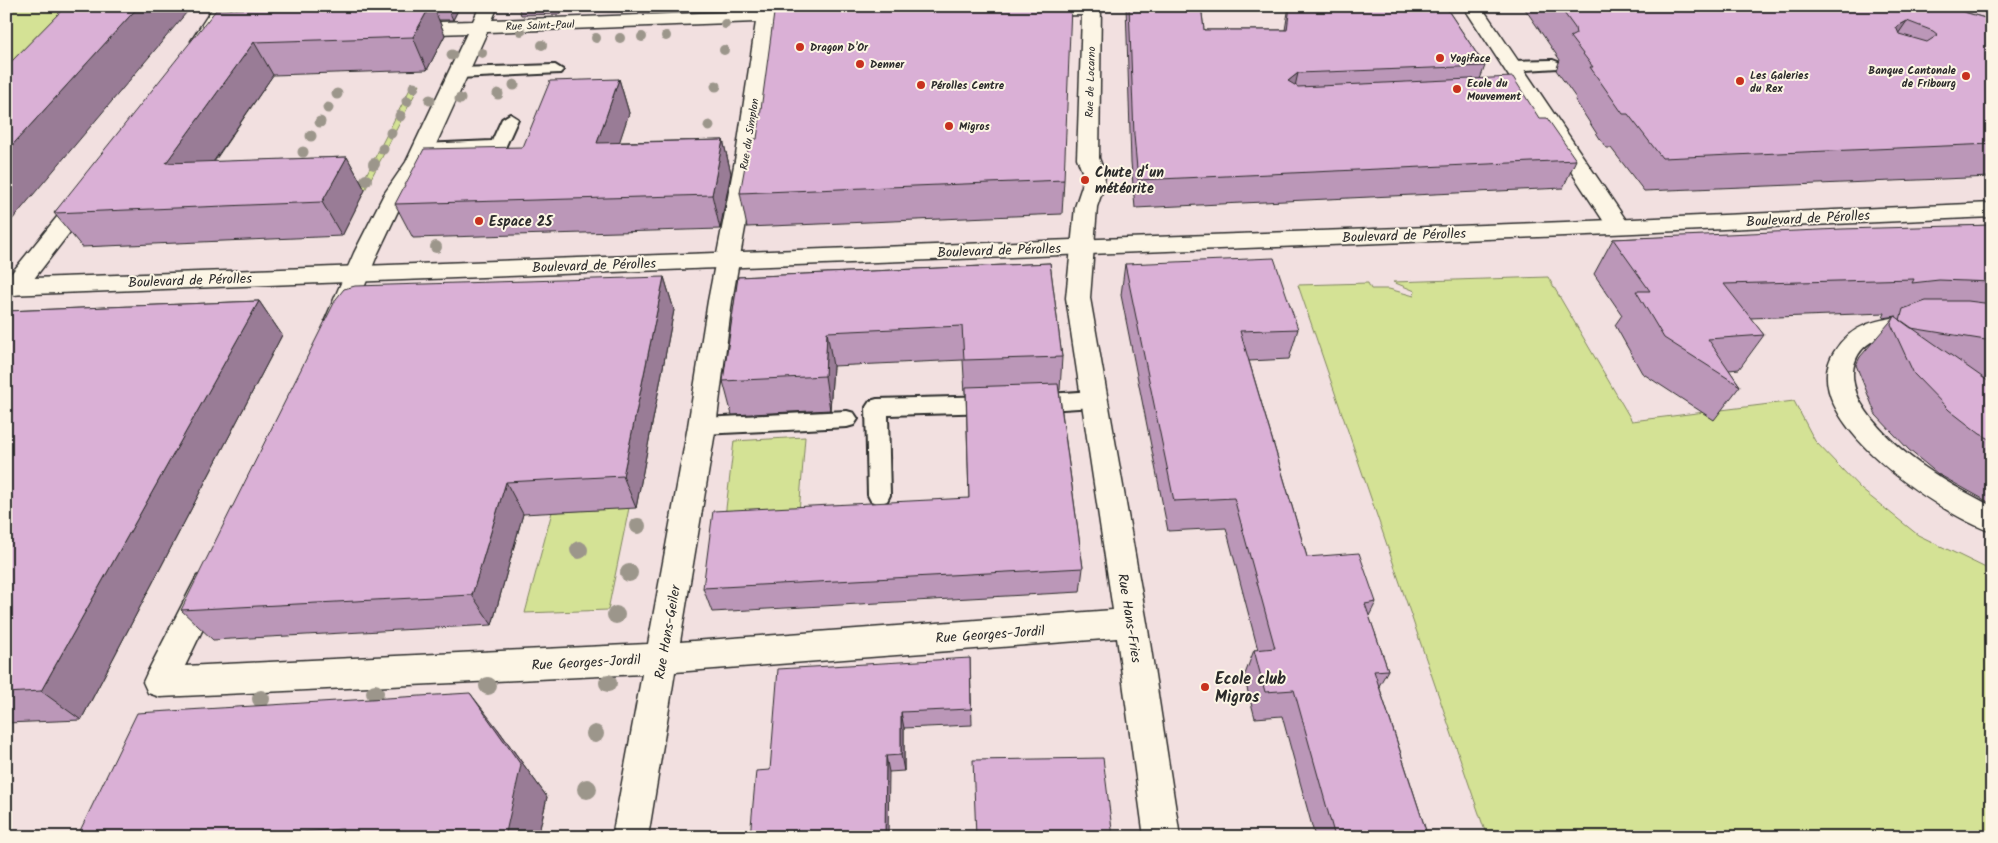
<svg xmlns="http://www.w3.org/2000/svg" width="1998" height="843" font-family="Kalam,sans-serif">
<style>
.built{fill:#ebd2dd}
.green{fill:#d4e295;stroke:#808660}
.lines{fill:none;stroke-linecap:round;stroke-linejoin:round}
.lane-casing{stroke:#2b2b2b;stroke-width:4}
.street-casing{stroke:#2b2b2b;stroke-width:3}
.secondary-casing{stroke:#2b2b2b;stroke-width:3}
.lane{fill:#fcf5e5;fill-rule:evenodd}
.street{fill:#fcf5e5;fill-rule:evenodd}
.secondary{fill:#fcf5e5;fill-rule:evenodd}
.tree{fill:#9c968b}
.wall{fill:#bb97b8;stroke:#2b2b2b}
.shaded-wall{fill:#997b96;stroke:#2b2b2b}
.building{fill:#dab0d6;stroke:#2b2b2b;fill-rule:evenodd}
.poi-dot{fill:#c8321e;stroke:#fcf5e5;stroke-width:2}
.labels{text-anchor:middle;stroke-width:4;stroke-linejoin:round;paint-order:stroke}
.far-street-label{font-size:11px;fill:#2b2b2b;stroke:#fcf5e5}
.far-poi-label{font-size:11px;font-weight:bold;fill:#2b2b2b;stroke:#fcf5e5;text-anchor:start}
.poi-label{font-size:14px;font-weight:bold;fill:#2b2b2b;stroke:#fcf5e5;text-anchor:start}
.street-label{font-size:14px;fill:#2b2b2b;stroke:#fcf5e5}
.near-poi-label{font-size:16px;font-weight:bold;fill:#2b2b2b;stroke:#fcf5e5;text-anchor:start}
</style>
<rect width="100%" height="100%" fill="#f2e0e0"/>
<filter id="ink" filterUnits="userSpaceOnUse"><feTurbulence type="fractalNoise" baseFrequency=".02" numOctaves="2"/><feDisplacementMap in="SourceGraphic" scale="10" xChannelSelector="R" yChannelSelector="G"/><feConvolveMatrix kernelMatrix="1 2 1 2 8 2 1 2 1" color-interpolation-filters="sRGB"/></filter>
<g filter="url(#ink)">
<path class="built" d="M1925,6H1992V26Z"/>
<path class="green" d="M6,6H81L6,84Z
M420,84L365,190L361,185L412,85Z
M1548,277L1632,421L1794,401L1815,441L1862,490L1918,535L1992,571V837H1487L1298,285L1368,283L1371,289H1389L1414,296L1415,291L1393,282Z
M805,437L799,513L725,517L734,441Z
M629,508L608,610L525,613L552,512Z"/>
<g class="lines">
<defs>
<path id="lane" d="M1553,60L1558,62L1561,65L1558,68L1511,71L1503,66L1511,61Z
M555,65L563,70L560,73L458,78L450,73L458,68Z
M510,114L518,119L504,150L423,154L417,153L415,149L417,145L423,144L492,141L502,119Z
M1094,391L1101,394L1104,399L1101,404L1094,407L1032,411L1025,409L1022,403L1025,397L1032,395Z
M994,396L1001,398L1004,404L1001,410L994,412L888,415L890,495L887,501L879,504L871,501L868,495L866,407L870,401L877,399Z
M847,411L854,413L858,419L854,425L847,427L702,434L694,432L691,426L694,420L702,418Z"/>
<path id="street" d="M214,6H232L208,45H194L191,41Z
M480,6H498L492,20L758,11L759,6H777V11H817L819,15L817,19L775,22L758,155L732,301L716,426L680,642L1113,610L1066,298L1075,207L1082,186L1083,174L1077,158L1082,15L1033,16L1026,14L1024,10L1026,6H1101L1099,158L1105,174L1104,186L1097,207L1090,298L1147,623L1180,837H1144L1117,638L675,672L648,837H612L642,674L160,697L148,693L143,682L148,671L197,576L208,572L219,576L224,585L185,666L648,644L688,426L708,301L736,155L756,22L487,32L428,162L406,194L378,253L351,320L347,326L338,329L329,326L325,320L354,253L384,194L406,162L467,33L406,35L399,33L397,29L399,25L406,23L473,21Z
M1463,6H1481L1630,226L1626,231L1618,233L1610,231Z
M86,189L94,191L97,196L94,201L23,293L14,295L6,293V280L78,191Z
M1909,316L1954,318L1992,324V342C1958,335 1869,317 1855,362C1850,375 1855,392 1861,403C1889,450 1944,482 1992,506V532C1941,515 1793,417 1834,352C1851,324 1878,319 1909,316Z"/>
<path id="secondary" d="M1992,203V217L1565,236L6,295V279L1565,222Z"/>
</defs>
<use href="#lane" class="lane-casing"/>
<use href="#street" class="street-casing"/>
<use href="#secondary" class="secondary-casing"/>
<use href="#lane" class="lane"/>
<use href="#street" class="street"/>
<use href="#secondary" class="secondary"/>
</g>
<g class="tree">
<circle cx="725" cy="24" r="5"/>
<circle cx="521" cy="31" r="5"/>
<circle cx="666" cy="36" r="5"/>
<circle cx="642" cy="37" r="5"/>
<circle cx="596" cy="38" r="5"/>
<circle cx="620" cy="38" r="5"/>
<circle cx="542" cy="45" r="5"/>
<circle cx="724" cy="50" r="5"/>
<circle cx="482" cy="53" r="5"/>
<circle cx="452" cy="55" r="5.5"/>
<circle cx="514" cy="85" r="5.5"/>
<circle cx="716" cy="86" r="5.5"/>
<circle cx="414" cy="87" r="5.5"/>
<circle cx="337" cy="94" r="5.5"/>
<circle cx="498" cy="94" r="5.5"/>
<circle cx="460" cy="99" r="5.5"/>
<circle cx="430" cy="100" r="5.5"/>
<circle cx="407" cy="101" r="5.5"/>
<circle cx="328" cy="108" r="5.5"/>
<circle cx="400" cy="116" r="5.5"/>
<circle cx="320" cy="122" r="5.5"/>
<circle cx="709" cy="126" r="5.5"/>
<circle cx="391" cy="133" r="5.5"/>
<circle cx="311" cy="136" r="5.5"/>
<circle cx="383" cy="149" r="5.5"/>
<circle cx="303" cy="152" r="5.5"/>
<circle cx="374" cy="164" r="6"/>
<circle cx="366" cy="180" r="6"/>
<circle cx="436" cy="247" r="6"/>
<circle cx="638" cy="526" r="8"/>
<circle cx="579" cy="550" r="9"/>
<circle cx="629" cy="573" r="9"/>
<circle cx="616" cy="615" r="9"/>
<circle cx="608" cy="683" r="9"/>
<circle cx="488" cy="686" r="9"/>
<circle cx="375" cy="693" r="9"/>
<circle cx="261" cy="699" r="9"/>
<circle cx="595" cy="734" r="9"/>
<circle cx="587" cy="789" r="10"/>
</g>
<path class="wall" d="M235,6H460L453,20H439L445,35L427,70L273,75L214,162L347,157L365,190L342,236L82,247L54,213L237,10Z
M518,6H564L561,14L521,15Z
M682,6H758L756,9L684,11Z
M1126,6H1201L1204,30H1285L1289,6H1445L1485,66L1480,79L1539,118L1576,160L1563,188L1135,208L1131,162Z
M1523,6H1943L1992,20V177L1644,191L1611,148H1606L1575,100L1576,98L1556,70L1560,60Z
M619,79L629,113L619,142L723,140L731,173L720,229L413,238L395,204L523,147Z
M757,139L1064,180L1062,214L747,227L740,193Z
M1992,225V381H1987L1992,384V504L1938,474L1909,450L1876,415L1856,365L1860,357L1895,316L1896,317L1897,316L1883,318L1885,313L1750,318L1764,335L1739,369L1729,370L1740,386L1714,420L1642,373L1615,325L1622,315L1594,274L1613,239Z
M1050,263L1062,357L1060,390H1059L1083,568L1080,592L712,612L703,588L969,498L966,394H965L963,360L833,366L830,410L732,415L723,381L738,277Z
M1125,264L1298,329L1289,359L1249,361L1307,557L1376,602L1369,616L1388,670L1379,686L1428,837H1315L1282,716L1255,718L1244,677L1254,650H1258L1226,528L1168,531L1121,295Z
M664,277L674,310L636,508L523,514L492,625L213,640L181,610Z
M259,301L282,335L81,720L6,723V311Z
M970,658L972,725L904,728V771L889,772L770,770Z
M497,728L547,797L538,837H77Z"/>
<path class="shaded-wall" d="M139,6H192L6,227V152Z
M430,6H433L445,35L427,70L413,37Z
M447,6H460L453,20Z
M559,6H564L561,14Z
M1907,21L1885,53L1896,27Z
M254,42L273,75L189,197L166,163Z
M1298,73L1292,100L1288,81Z
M619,79L629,113L608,177L597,143Z
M723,140L731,173L720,229L712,195Z
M347,157L365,190L342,236L322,202Z
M664,277L674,310L636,508L623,476Z
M259,301L282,335L81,720L41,691Z
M827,332L833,366L830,410L825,376Z
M506,482L523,514L492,625L472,595Z
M470,693L497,728L547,797L538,837H505Z
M901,712L904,728V771L901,755Z
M886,756L889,772L888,837H885Z"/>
<path class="building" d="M66,6H139L6,152V67Z
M329,6H430L413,37L254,42L166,163L347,157L322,202L54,213L216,10Z
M775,6H1071L1064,180L740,193L750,139H757Z
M1129,6H1201L1204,30H1287L1290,6H1445L1485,66L1298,73L1288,81L1298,87L1513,77L1539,118H1547L1576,160L1138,180L1134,135Z
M1559,6H1943L1992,20V144L1662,158L1628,114H1623L1590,67H1593L1570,37L1576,34L1575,28ZM1907,21L1933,31L1938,35L1927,42L1899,34L1896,27Z
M619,79L597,143L723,140L712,195L395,204L424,149L523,147L550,81Z
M1992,225V282L1939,280L1912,283L1914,279L1724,284L1764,335L1708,339L1740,386L1664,338L1636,291H1650L1613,239L1842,229Z
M1274,258L1298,329L1240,331L1307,557L1359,553L1376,602L1365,604L1388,670L1374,671L1428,837H1335L1294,690L1265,692L1254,650L1275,648L1234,498L1174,501L1125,264Z
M1050,263L1062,357L964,360L962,326L827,332L825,376L723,381L738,277Z
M664,277L623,476L506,482L472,595L181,610L336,299L344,289L355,286Z
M259,301L41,691L6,693V311Z
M1926,301H1968L1992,304V341L1911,328L1900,320L1903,309Z
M1895,316L1992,384V440L1980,434L1949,410L1914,374L1891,324Z
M1058,384L1083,568L703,588L713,511L969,498L966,387Z
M970,658L971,709L901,712V755L886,756L885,837H750L756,771L770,770L778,669Z
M470,693L521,765L505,837H341L343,829L225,837H77L137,713Z
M1103,758L1113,837H976L973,760Z"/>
</g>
<g class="poi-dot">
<circle cx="800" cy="47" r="5"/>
<circle cx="1440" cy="58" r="5"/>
<circle cx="860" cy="64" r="5"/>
<circle cx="1966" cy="76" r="5"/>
<circle cx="1740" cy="81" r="5"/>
<circle cx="921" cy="85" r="5"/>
<circle cx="1457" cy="89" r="5"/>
<circle cx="949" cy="126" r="5"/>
<circle cx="1085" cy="180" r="5"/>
<circle cx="479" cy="221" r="5"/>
<circle cx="1205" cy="687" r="5"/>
</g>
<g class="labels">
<g class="far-street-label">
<text transform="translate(540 25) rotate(-2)" y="4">Rue Saint-Paul</text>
<text transform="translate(1090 82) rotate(-88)" y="4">Rue de Locarno</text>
<text transform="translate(749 134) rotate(-81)" y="4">Rue du Simplon</text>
</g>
<g class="far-poi-label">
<text x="810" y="51">Dragon D'Or</text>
<text x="1450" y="62">Yogiface</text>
<text x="870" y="68">Denner</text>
<text x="1956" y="74" text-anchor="end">Banque Cantonale<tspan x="1956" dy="13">de Fribourg</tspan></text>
<text x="1750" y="79">Les Galeries<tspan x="1750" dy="13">du Rex</tspan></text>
<text x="1467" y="87">Ecole du<tspan x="1467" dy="13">Mouvement</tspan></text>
<text x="931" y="89">Pérolles Centre</text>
<text x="959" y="130">Migros</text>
</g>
<g class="poi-label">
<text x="1095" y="177">Chute d‘un<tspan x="1095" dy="16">météorite</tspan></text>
<text x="489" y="226">Espace 25</text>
</g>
<g class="street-label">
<text transform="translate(1808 218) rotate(-3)" y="5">Boulevard de Pérolles</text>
<text transform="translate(1404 235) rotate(-2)" y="5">Boulevard de Pérolles</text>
<text transform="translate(999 250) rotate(-2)" y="5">Boulevard de Pérolles</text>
<text transform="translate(594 265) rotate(-2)" y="5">Boulevard de Pérolles</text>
<text transform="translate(190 280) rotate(-2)" y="5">Boulevard de Pérolles</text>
<text transform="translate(1130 618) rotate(81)" y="5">Rue Hans-Fries</text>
<text transform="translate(667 632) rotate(-80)" y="5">Rue Hans-Geiler</text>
<text transform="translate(990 634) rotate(-4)" y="5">Rue Georges-Jordil</text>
<text transform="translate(586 662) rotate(-3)" y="5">Rue Georges-Jordil</text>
</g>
<g class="near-poi-label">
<text x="1215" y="684">Ecole club<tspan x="1215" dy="18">Migros</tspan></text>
</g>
</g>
<rect width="1998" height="843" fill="none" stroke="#fcf5e5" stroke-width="25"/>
<rect x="12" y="12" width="1973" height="818" fill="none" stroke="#2b2b2b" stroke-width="2" filter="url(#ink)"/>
</svg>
